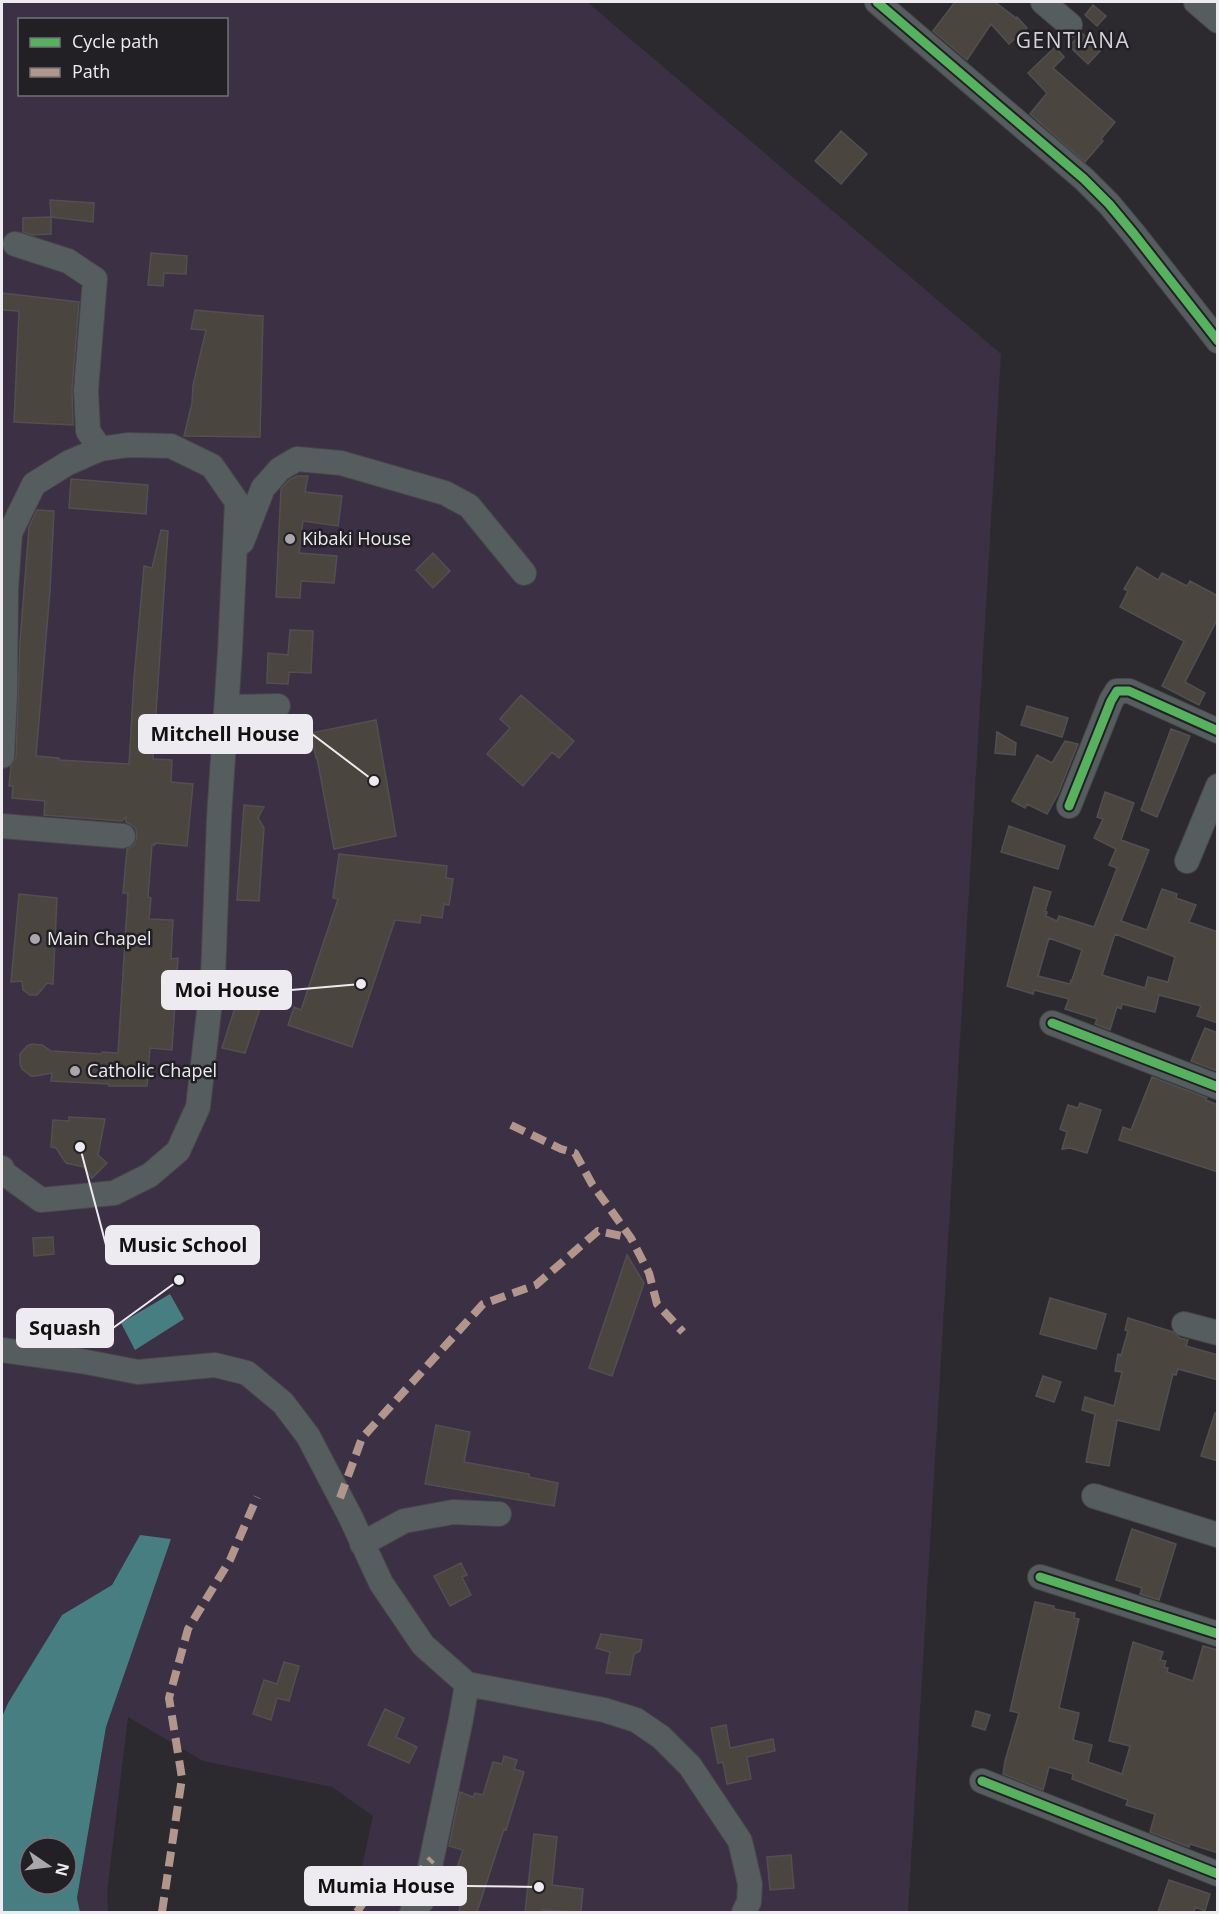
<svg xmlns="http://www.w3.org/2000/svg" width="1219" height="1914" font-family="'Open Sans',sans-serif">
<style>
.green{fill:#3b3044;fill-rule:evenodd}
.water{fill:#477e81;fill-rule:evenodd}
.building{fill:#4b453f;stroke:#515051;stroke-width:1.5;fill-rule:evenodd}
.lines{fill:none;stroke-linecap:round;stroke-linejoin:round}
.minor-casing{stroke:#474648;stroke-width:26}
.minor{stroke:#565d5f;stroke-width:24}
.quiet{stroke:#b2968c;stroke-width:8;stroke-dasharray:15 8;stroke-linecap:butt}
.cycleway-casing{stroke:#222025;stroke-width:13}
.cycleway{stroke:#56b35d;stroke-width:9}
.poi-dot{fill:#a9a7ab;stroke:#222025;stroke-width:2}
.labels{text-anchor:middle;stroke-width:5;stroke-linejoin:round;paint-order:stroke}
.poi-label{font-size:18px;fill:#edebef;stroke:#222025;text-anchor:start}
.quarter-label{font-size:21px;letter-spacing:1.5px;fill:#d4d0d8;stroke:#222025}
.leader{fill:none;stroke:#edebef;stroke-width:2}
.callout-dot{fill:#edebef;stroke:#222025;stroke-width:2}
.callout{fill:#edebef;stroke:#edebef;stroke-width:2}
.callout-label{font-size:20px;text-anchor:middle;font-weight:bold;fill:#111}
</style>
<rect width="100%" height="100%" fill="#2c2a2e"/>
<path class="green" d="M2,2H587L1001,354L908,1912H352L373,1816L332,1787L203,1761L128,1717L107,1893L108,1912H80L77,1898L106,1727L170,1539L140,1536L112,1585L62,1615L8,1703L2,1717ZM20,20H226V94H20Z"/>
<path class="water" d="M170,1294L184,1319L135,1350L121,1323Z
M140,1535L171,1539L106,1727L77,1898L80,1912H2V1717L8,1703L62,1615L112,1585ZM30,1848H66V1884H30Z"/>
<path class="building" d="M955,2H995L1016,18L1017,17L1027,28L1009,44L991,24L967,60L933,31Z
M1093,5L1106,16L1097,26L1085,15Z
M1082,33L1100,51L1088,64L1069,46Z
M1055,47L1064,57L1053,68L1115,122L1101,139L1103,141L1085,162L1030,114L1047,93L1028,73Z
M841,131L867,154L841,184L815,161Z
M50,200L94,203L93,222L51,217Z
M51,217V234L32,235L23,232V218Z
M151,253L187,256L186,274L164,273L163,286L148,285Z
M2,293L79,302L72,389L73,425L14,422L19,311L2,310Z
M195,310L263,316L260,437L184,436L192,403L193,385L206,330L191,329Z
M297,476H308L305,492L342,496L338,526L303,521L299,553L337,556L334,583L301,581L300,598L276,597L281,489L289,480Z
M71,479L148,485L146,514L69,508Z
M37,510L54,511L50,591L36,756L59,758V760L129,764L134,679L144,566L152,568L161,530L168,531L153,759L172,760L171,782L193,784L187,846L155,843V845H152L148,897L151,898L149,919L173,920L171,959L178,958L172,1050L150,1048L147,1086H109V1084L51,1081L52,1073L36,1076H31L22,1069L20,1064V1054L27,1046L32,1044L42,1045L51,1051L101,1054L102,1052L118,1053L128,893H123L127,849L134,845L137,837L136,829L132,825L126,822V817L122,821L44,815L45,801L12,798L13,786H9L11,766L16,757L20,642L29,527Z
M433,553L450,571L433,588L416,570Z
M1137,567L1158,580L1162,573L1187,586L1190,581L1218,596V618L1185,682L1205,693L1199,705L1162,686L1184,641L1120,607L1128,591L1124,589Z
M290,630L313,631L311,673L289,672L288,684L267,683L268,653L288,655Z
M521,695L574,741L559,758L552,752L523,786L487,754L510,728L500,719Z
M1027,706L1068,718L1062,737L1021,725Z
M376,720L396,836L334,849L317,758H316L311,733Z
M1171,729L1190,736L1157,817L1141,810Z
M997,732L1016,743L1015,755L995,753Z
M1065,741L1078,744L1058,794L1047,814L1027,804L1025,808L1012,801L1037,755L1052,763Z
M1105,792L1134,803L1121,840L1149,850L1121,921L1147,930L1162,889L1177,894L1176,898L1196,905L1189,922L1218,932V1023L1197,1016L1201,1006L1159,995L1155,1012L1122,1004L1121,1009L1117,1007L1110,1030L1095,1024L1097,1019L1065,1009L1069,999L1034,990L1033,994L1007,986L1034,887L1051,892L1045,911L1047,912L1046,916L1057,921L1059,916L1094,927L1117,868L1109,865L1116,849L1094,838L1103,819L1097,817ZM1115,934L1175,957L1168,982L1148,977L1145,988L1102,975ZM1049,938L1082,950L1072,980H1071L1070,984L1038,976Z
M244,805L264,807L258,818L264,828L259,901L237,900Z
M1009,826L1065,846L1058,869L1001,852Z
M339,854L447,866L446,878L453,879L449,905L444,904L442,918L421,915L420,923L395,920L352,1047L288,1025L294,1007L301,1010L338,899L333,898Z
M19,894L57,898L53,984L47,983L37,995H30L23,990L22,981L11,982Z
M238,998L261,1006L245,1053L222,1048Z
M1205,1028L1218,1033L1217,1071L1191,1061Z
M1152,1077L1207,1098L1206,1100L1218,1105V1172L1119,1140L1123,1127L1131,1130Z
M1080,1103L1101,1110L1087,1153L1070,1148L1062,1149L1067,1132L1060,1129L1068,1105L1078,1108Z
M69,1117L105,1119L98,1155L107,1163L92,1178L84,1167L66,1163L56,1148L51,1147L53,1120L69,1121Z
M53,1237L54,1254L34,1256L33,1238Z
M627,1255L644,1283L612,1376L589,1368Z
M1050,1298L1106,1314L1096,1349L1040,1334Z
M1128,1318L1173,1332L1180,1338L1188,1340L1186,1346L1218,1355V1380L1178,1369L1176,1375L1173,1374L1159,1430L1117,1420L1109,1466L1086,1462L1095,1414L1082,1410L1085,1397L1114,1406L1122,1372L1115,1371L1118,1354L1121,1355L1128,1331L1125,1330Z
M1043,1376L1061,1382L1054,1402L1036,1396Z
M1215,1413H1218V1461L1201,1456Z
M436,1425L470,1432L464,1462L529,1474V1477L558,1483L554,1506L425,1484Z
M1132,1529L1176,1544L1159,1600L1140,1594L1142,1588L1116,1580Z
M461,1563L467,1575L462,1577L471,1595L450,1606L434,1576Z
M1035,1602L1054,1606V1609L1075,1613L1074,1618L1079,1619L1059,1708L1079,1713L1073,1740L1092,1745L1088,1762L1122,1774L1130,1746L1109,1741L1133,1642L1163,1652L1160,1660L1166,1661L1164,1667L1168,1668L1167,1672L1193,1681L1203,1646L1218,1650V1853L1190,1844L1189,1847L1150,1832L1155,1814L1126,1805L1128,1800L1072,1779L1073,1774L1049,1767L1043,1790L1003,1774L1005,1761L1019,1713L1010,1711Z
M601,1634L642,1640L640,1651L634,1654L630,1675L606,1673L610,1652L596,1648Z
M284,1662L299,1666L289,1701L277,1698L271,1720L253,1714L264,1680L277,1684Z
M385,1709L404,1718L396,1737L417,1747L409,1763L368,1745Z
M976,1711L990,1715L985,1730L972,1726Z
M726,1725L730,1748L773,1739L775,1751L747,1757L751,1779L727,1784L723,1762L718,1763L711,1728Z
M504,1756L517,1760L514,1769L524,1772L506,1830L504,1829L477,1912H459L462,1892L450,1888L463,1850L449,1846L460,1792L473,1797L475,1793L483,1795L493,1762L502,1764Z
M534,1834L557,1837L552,1885L583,1889L581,1912L542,1910L541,1912H525Z
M791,1855L794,1888L770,1890L767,1857Z
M1169,1880L1210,1894L1205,1911L1195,1907L1194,1912H1158Z"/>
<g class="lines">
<defs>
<path id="minor" d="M877,2L1084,179L1109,204L1134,234L1218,341
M1043,2L1070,25
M1196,2L1218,21
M15,244L68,261L95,279L86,390L88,431L100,449
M242,542L263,488L280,469L297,459L341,463L445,493L469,506L524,573
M227,707L278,706
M2,756L5,694L6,589L10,533L34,484L68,463L100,449L128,445L171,446L212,466L237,502L230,651L219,818L213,976L198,1107L178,1151L150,1175L114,1193L41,1200L4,1173L2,1168
M1069,806L1111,701L1117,691H1129L1218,731
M2,826L123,836
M1187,861L1218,786
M1052,1023L1218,1087
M1184,1324L1218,1333
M2,1350L81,1361L138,1372L215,1365L247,1373L283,1403L308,1436L351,1518L381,1583L423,1645L467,1684L604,1710L636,1720L661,1737L690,1766L740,1841L750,1884L749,1902L744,1912
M1094,1496L1218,1535
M362,1544L404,1521L453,1512L499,1514
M1040,1577L1218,1634
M982,1781L1218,1874
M412,1912L422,1901L426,1886L461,1719L467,1684"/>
</defs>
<use href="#minor" class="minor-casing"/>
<use href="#minor" class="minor"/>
<path class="quiet" d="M511,1125L561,1149L575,1153L592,1184L631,1238L649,1273L657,1304L683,1332
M340,1498L362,1438L483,1304L536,1285L598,1231L631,1238
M162,1912L182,1778L169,1698L188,1629L230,1560L257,1497
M357,1912L367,1897L407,1885L432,1859"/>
<defs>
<path id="cycleway" d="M877,2L1084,179L1109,204L1134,234L1218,341
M1069,806L1111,701L1117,691H1129L1218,731
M1052,1023L1218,1087
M1040,1577L1218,1634
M982,1781L1218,1874"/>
</defs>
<use href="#cycleway" class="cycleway-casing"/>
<use href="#cycleway" class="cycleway"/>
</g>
<g class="poi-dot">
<circle cx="290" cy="539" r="6"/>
<circle cx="35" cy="939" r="6"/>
<circle cx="75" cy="1071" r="6"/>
</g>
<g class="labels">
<g class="poi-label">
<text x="302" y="545">Kibaki House</text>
<text x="47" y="945">Main Chapel</text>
<text x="87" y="1077">Catholic Chapel</text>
</g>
<g class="quarter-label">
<text x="1073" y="48">GENTIANA</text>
</g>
</g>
<path class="leader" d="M374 781L312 734M361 984L291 990M80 1147L106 1245M179 1280L113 1328M539 1887L466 1886"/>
<g class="callout-dot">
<circle cx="374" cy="781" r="6"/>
<circle cx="361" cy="984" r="6"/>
<circle cx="80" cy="1147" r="6"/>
<circle cx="179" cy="1280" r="6"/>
<circle cx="539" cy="1887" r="6"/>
</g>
<g class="callout">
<rect x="139" y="715" width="173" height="38" rx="6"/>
<rect x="162" y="971" width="129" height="38" rx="6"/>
<rect x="106" y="1226" width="153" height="38" rx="6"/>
<rect x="17" y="1309" width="96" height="38" rx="6"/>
<rect x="305" y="1867" width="161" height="38" rx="6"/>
</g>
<g class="callout-label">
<text x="225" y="741">Mitchell House</text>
<text x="227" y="997">Moi House</text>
<text x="183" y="1252">Music School</text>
<text x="65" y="1335">Squash</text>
<text x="386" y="1893">Mumia House</text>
</g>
<rect width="1219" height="1914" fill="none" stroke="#edebef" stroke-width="6"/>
<rect x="18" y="18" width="210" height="78" fill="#222025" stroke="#737176" stroke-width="1.5"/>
<rect x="30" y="38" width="30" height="9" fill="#56b35d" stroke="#737176" stroke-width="1.5"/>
<text x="72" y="48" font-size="18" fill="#edebef">Cycle path</text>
<rect x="30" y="68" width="30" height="9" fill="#b2968c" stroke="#737176" stroke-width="1.5"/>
<text x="72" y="78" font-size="18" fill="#edebef">Path</text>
<g transform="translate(48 1866) rotate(104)"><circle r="28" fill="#222025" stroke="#737176" stroke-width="1.5"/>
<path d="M0-4.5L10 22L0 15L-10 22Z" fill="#a9a7ab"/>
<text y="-9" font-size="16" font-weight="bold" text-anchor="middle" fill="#edebef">N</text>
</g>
</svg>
